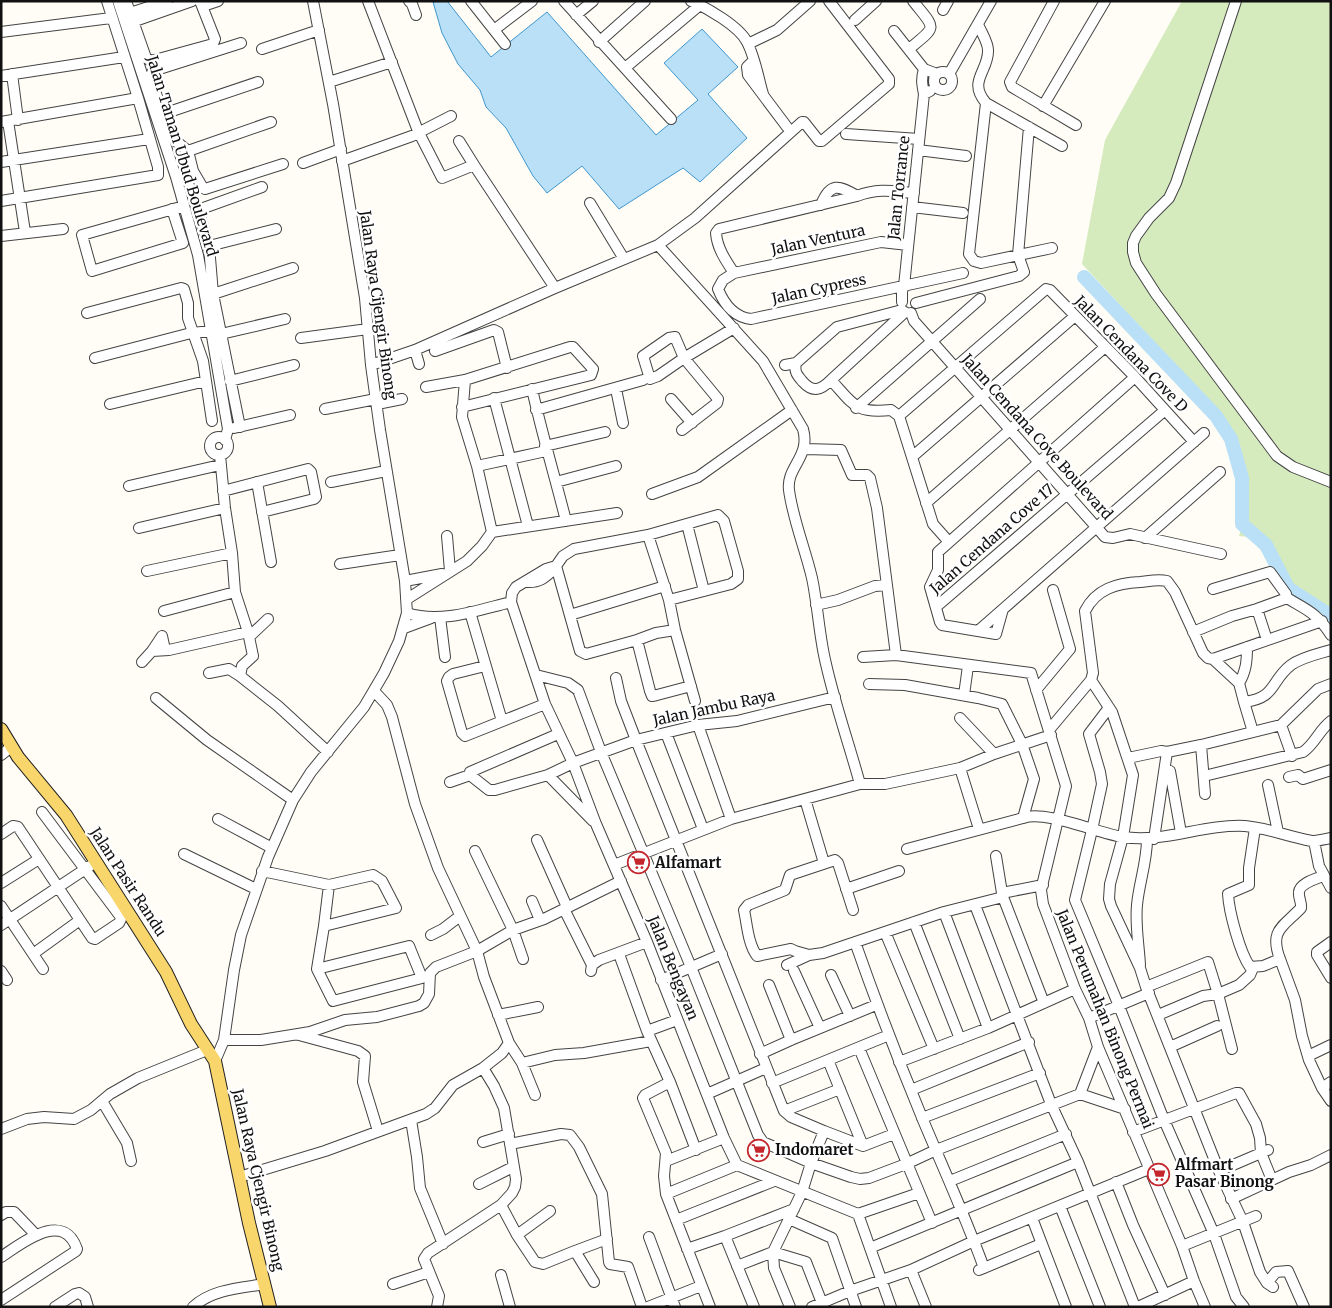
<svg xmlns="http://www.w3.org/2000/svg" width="1332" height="1308" font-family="Merriweather,serif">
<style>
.green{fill:#d5ebbd}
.water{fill:#b9e0f7;stroke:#3f96cf}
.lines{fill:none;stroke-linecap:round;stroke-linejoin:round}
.river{stroke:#b9e0f7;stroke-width:14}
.minor-casing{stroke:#444;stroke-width:12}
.major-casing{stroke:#222;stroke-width:14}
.minor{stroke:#fff;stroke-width:10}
.major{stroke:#f9d66b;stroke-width:12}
.labels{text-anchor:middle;stroke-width:5;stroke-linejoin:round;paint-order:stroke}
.street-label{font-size:15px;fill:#111;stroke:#fff}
.poi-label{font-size:15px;font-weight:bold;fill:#111;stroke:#fff;text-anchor:start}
</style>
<rect width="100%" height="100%" fill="#fffdf5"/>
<path class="green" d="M1182,1H1331V632L1279,587L1266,556L1249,537L1239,536L1249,500L1240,454L1226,424L1203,394L1082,264L1105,140Z"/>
<path class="water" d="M447,1L491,57L547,12L656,135L698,100L664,63L702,29L738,67L708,94L747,138L700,182L683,168L619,209L582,166L547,193L533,176L506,128L486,107L480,90L458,64L442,33L433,2Z"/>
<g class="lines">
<path class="river" d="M1084,277L1216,416L1231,439L1242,478V524L1266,545L1288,588L1331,616"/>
<defs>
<path id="minor" d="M118,1L176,177L198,255L228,429L225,440
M126,1L146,58L151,61L213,44L215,39L200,1
M368,1L418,131L442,178L474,165L459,141
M409,1L412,4L416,15
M471,1L505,44
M564,1L671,119
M691,1C707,8 739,26 747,42C755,57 758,77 763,94
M1054,1L1010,82L1012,87L1076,125
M1236,1L1176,183L1169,198L1149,218L1136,236L1133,243V252L1136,263L1156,294L1277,456L1293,467L1331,482
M206,5L218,1
M943,10L948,1
M130,13L167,1
M576,15L593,1
M855,20L876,1
M132,22L192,1
M978,24C981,32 988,42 988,50C989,71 967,81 986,103L969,254L974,261L981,263L1052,248
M494,30L532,1
M894,31L924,69L937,74
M1,32L111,18
M599,42L645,1
M241,43L153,71L150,77L172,138L188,151L193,171L203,188L205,189L283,164
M748,44L777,30L810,1
M262,49L319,30
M909,49C938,25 936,30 913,1
M753,61L747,67L748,75L787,127
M625,68L700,5
M924,69C921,79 922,84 924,94L930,91
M934 81a9 9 0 1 1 18 0a9 9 0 1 1-18 0Z
M12,74L18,120
M949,74L991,1
M1,76L124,57
M329,82L392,62
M986,103L1062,146
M1043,106L1105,1
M163,114L258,82
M8,121L25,232
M1,122L138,98
M846,134L919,139
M918,150L966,156
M188,151L271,122
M342,161L412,136L451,116
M1,162L149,139
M303,163L341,149
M474,165L555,288
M1,201L158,175V167L138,98L107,1
M590,203L624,259
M821,205C830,182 839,185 857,196
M912,207L963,213
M172,209L183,243L92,271L82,235L184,206
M1,236L63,229
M658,245L763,361L803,429C811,457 786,467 789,490C793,520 805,548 812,578C818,606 819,636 826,664C835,704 849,744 860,784
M908,245L881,242L734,273L723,280L718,289C724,304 734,317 751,319L963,273
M209,246L276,229
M734,273C726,261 717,248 716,233L719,229L857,196C878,188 892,191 914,193
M207,296L293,268
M902,302V291L904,286L924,94
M916,303L1019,276L1024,272L1018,255L1029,127
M87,313L181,288L184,289L188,303V318L203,361L212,421
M911,313L914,321L1105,537L1113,538L1130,534L1221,554
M221,334L285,319
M301,338L368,329
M415,350L419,364
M435,351L494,330L498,332L507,368
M95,358L191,333L212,331
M796,363C794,372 797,375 803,382C813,393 821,390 831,380C853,404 855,414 891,410L899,416
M371,365L415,350L555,288L658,245L695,218L802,122H804L819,141H822L889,84V79L829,1
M785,365L796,363L837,327L902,310
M831,380L905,312
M230,381L294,365
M426,387L465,380L570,347H573L593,369L591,375L462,407
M532,389C542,434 555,477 566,521
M616,389L623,423
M494,398L528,526
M671,399L692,423
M110,404L206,381
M377,404L402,399
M856,408L980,299
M325,409L376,399
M536,410L643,380
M899,416L1046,289L1050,290L1135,377L1194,442
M899,416L933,524L949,542
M240,427L213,294L209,246L198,210L262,187
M234,428L290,415
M682,430L717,403L718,399L684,358L675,337L669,338L643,356L650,379L658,376L684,358L734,328
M210 446a9 9 0 1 1 18 0a9 9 0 1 1-18 0Z
M545,446L605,432
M805,449L841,450L852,475H867L870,478L877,508L896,655
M220,455L225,508L232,553L235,592L248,632L253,656L242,666L240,676L278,706L328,752
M912,457L1075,316
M477,466L546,451
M257,482L271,562
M331,482L386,471
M556,482L616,466
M129,486L220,465
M223,491L308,469L311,472L316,497L314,499L262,512
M652,494L698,477L792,410
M926,503L1104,348
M687,524L704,591
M139,528L225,508
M492,532L617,513
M648,535L669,600L675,630L695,701
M447,536L450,571
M1145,538L1220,472
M340,564L400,555
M556,566L580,651L586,654L637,640
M147,571L232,553
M405,581L442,574
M526,582C539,583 545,578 554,569
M1287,598C1307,610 1317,613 1331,635
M407,599L467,561L482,546L492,532L477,466L462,417L465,380
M669,600L731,584L738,579V571L724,521L718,515L648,535L574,549L563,556L556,566L546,569L516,587L512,593L511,602L545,704L573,763L596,824L647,942L724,1138L737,1165L858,1214L919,1193
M816,605L838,600L875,586L887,585
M936,607L1164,411
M1003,609L996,634L942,625L940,622L930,587L938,570V552L1135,377
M1257,609L1267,640
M164,611L235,592
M470,612L502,721
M407,613C441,624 478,610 511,602
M570,615L665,586
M440,617L445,657
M404,628L431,618
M675,630L656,633L637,640L650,691L652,696L657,695L691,686
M978,631L1204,433
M1193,632L1232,616L1257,609L1287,598L1286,594L1270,572L1213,589
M249,637L268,619
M1247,647C1247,661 1246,672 1239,683L1244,702C1277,698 1270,681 1291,665C1302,657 1318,654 1331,650
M165,650L162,636L152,651L169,650L248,632
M863,657L896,655L1031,673L1066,786L1041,890L1043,904L1075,989L1089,1018L1098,1047L1182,1246L1194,1281L1205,1307
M1213,659L1239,683
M142,662L152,651
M485,666L453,674L449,677L447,681L462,733L465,736L545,704
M209,673L229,669L240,676
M536,675L568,683L578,690L601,752L691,967L758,1135L763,1142L811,1163L851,1177L860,1179L869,1178L906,1164L936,1150L1080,1094L1098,1047
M616,678L621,701L636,740L784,1111L791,1117L824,1131L811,1163L802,1192L773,1252L774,1268L790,1307
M1091,680L1110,709
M869,684L905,685L978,698L1002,704L1022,744L1034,779L1023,818C1046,810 1097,833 1123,837C1164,843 1203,824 1245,826C1268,828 1289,837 1312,841C1318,841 1325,839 1331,838
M1036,690L1070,649L1053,590
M374,691L387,705L392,717L415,804L438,868L477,951L484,977L509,1043L522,1063L535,1095
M964,695L968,666
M156,698L207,740L293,800
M1244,702L1253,732
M960,718L994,754
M698,725L731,819
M1281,725L1292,756
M1049,730L1091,680L1093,673L1085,611C1096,589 1117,583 1140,582C1150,581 1158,579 1167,581L1175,592L1203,653L1208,658L1213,659L1322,621
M666,733L703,829
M558,734L470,772V775L489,790H495L548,775L573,763L636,740L698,725L737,721L835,697
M1167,752L1201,745
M1,755L11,747
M1128,758L1161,751L1167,752L1154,839
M960,768L979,829
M1165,769L1170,771L1181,833
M548,775L593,821
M1204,776L1303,752C1315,744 1319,730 1331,721
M1289,777L1298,775L1303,779L1331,770
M450,782L470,775
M1268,785L1278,832
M1205,794L1201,745L1281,725L1318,689L1331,684
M805,799L824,863
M218,819L272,848
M1255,828L1249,868V885L1228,894C1229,912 1240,953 1250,967L1263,966L1280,959L1295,1000L1302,1036L1309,1060L1322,1088L1331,1101
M1,834L13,826L18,827L92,938L95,939L119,923L121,919L120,916L42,812
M537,840L567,907
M1314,841L1319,866L1331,888
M907,849L1023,818
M475,851L513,930L523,959
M184,854L256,889
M996,856L1002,893
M614,865L731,819L860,784H885L960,768L994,754L1051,735
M262,871L329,885L373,875L382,881L396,908L324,926L317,969L333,1001L422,978L409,946L317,969
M1,883L39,859
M846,889L899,871
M1003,897L1044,1003
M532,901L540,920
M975,905L1051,1104L1078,1162L1135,1307
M1,906L43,969
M564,909L592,965
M853,910L838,863L835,860L790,875L785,890L748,905L744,910C747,924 748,944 757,956L791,949L795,951L809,955L823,953L944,912L1003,897L1002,893L1043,885
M944,912L988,1028
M914,922L960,1039
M1,925L90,866
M324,926L329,885
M885,932L934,1049
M431,935L443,929L460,916
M855,942C876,1002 899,1062 923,1120C944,1170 966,1218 984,1268
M1331,942L1317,952V955L1331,978
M33,954L80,920
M619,954L647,1031
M1280,959C1269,930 1283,927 1301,908C1302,903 1298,897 1299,892C1300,883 1316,879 1323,876
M787,965L809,955
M1140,965C1139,946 1135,924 1137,905C1139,883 1147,862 1147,839
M1,971L7,980
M591,971L592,965L599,960L647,942
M794,971L820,1028
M831,975L850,1016
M661,980L722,954
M769,985L791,1040
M1146,987L1208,962L1218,994L1232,1049
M498,1015L538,1007
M1158,1015L1203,996L1218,994L1239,985L1250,975L1253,968
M1089,1018L1149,993
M677,1020L647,1031L670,1082L696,1150
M299,1035L358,1051L365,1056L363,1082L378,1131
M224,1040H261L298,1034L310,1032L345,1020L377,1017L419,1006L424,1003L429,994L430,973L436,967L477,951L513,930L544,919L621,881
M1170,1047L1217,1026
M859,1048L932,1223
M760,1054L791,1040L876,1005
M1308,1056L1331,1045
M828,1060L863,1146
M215,1061L224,1040L234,970L241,935L268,857L293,800L311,772L364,707L384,673L399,641L407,613L405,581L380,430L371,365L365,298L333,104L313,1
M899,1062L988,1028L1075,989
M522,1063L555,1055L584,1053L651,1041
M670,1082L645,1095L643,1098L666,1153L664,1176L666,1194L710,1307
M772,1083L889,1035
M1322,1088L1331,1082
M911,1090L1029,1042
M707,1094L766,1068
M1080,1094L1125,1109
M102,1101L127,1143L131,1161
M784,1111L840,1089
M922,1118L1040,1073
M411,1120L417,1157L420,1188L443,1244
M1,1129L27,1119L44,1117L74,1119L91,1110L110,1094L138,1078L207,1050
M824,1131L863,1146L894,1134
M1133,1132L1236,1093H1239L1256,1124L1260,1138L1261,1153L1272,1180
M483,1142L509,1134
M510,1144L561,1134L570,1135L579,1147L602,1194L609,1262L610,1264L628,1267L642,1307
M666,1161L724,1138
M1219,1171L1268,1150
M239,1177L325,1151L426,1114L435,1108L453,1085L483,1068L502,1053L509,1043
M950,1181L1066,1134
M1116,1182L1133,1225L1165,1295
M479,1184L513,1167
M666,1194L737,1165
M1231,1199L1289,1172L1311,1165L1331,1155
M501,1205L517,1235L535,1262L543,1264L575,1251L594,1282
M1060,1206L1100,1307
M858,1214L891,1307
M1,1215L6,1212H14L35,1234
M1032,1218L1066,1307
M789,1219L832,1238L856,1307
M676,1220L774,1181
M517,1235L550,1211
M725,1236L754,1307
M649,1237L675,1307
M1182,1246L1256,1216
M870,1248L1078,1162
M687,1249L725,1236L794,1209
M575,1251L607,1239
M1,1257C21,1244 63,1209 77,1249L76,1251L1,1300
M737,1266L773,1252L806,1262L822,1303
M911,1270L926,1307
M979,1270L1041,1244
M501,1275L510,1307
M1267,1283L1276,1272L1288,1271L1304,1307
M393,1284L429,1272
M55,1307L75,1294L79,1293L85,1297L88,1307
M193,1307C212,1289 241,1288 265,1284
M437,1307L439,1296L424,1259L428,1253L501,1205L512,1193L515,1187L516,1179L504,1108L494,1086L483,1068
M648,1307L701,1286
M812,1307L850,1291L911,1270L974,1241L1149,1169
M1138,1307L1194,1281
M1244,1307L1236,1297L1214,1234L1164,1120L1119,1006L1075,900L1092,830L1102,784L1100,772L1089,734L1108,709H1110L1112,712L1133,775L1123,837L1110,884L1109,899L1111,906L1140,968L1146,987L1219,1171L1243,1222L1260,1272L1267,1283L1273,1287"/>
<path id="major" d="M1,729L18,757L66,815L131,917L166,972L191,1024L215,1061L249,1223L270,1307"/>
</defs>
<use href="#minor" class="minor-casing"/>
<use href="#major" class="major-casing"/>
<use href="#minor" class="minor"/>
<use href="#major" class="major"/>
</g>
<defs>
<symbol id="supermarket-ring" viewBox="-11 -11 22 22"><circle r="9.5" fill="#fff" stroke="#c4262e" stroke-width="1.5"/><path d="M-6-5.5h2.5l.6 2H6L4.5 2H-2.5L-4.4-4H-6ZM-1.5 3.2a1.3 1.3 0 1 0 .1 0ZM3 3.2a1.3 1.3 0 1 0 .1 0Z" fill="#c4262e"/></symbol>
</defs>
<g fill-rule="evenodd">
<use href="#supermarket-ring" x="626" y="850" width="25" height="25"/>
<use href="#supermarket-ring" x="746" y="1138" width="25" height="25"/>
<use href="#supermarket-ring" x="1146" y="1162" width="25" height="25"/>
</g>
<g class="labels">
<g class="street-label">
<text transform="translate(182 156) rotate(73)" y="5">Jalan Taman Ubud Boulevard</text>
<text transform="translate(899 188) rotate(-84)" y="5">Jalan Torrance</text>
<text transform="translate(818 240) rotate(-12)" y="5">Jalan Ventura</text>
<text transform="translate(819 289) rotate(-12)" y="5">Jalan Cypress</text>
<text transform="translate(378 305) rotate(82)" y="5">Jalan Raya Cijengir Binong</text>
<text transform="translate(1131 354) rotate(46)" y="5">Jalan Cendana Cove D</text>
<text transform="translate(1037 437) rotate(48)" y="5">Jalan Cendana Cove Boulevard</text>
<text transform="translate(992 539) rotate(-41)" y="5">Jalan Cendana Cove 17</text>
<text transform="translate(714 708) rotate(-12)" y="5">Jalan Jambu Raya</text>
<text transform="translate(128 882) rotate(57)" y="5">Jalan Pasir Randu</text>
<text transform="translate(673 968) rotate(68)" y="5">Jalan Bengayan</text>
<text transform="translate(1105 1019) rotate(68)" y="5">Jalan Perumahan Binong Permai</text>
<text transform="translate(258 1180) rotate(77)" y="5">Jalan Raya Cjengir Binong</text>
</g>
<g class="poi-label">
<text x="655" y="868">Alfamart</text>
<text x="775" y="1155">Indomaret</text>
<text x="1175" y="1170">Alfmart<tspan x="1175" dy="17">Pasar Binong</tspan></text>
</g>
</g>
<rect width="1332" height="1308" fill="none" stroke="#111111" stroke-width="5"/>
</svg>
